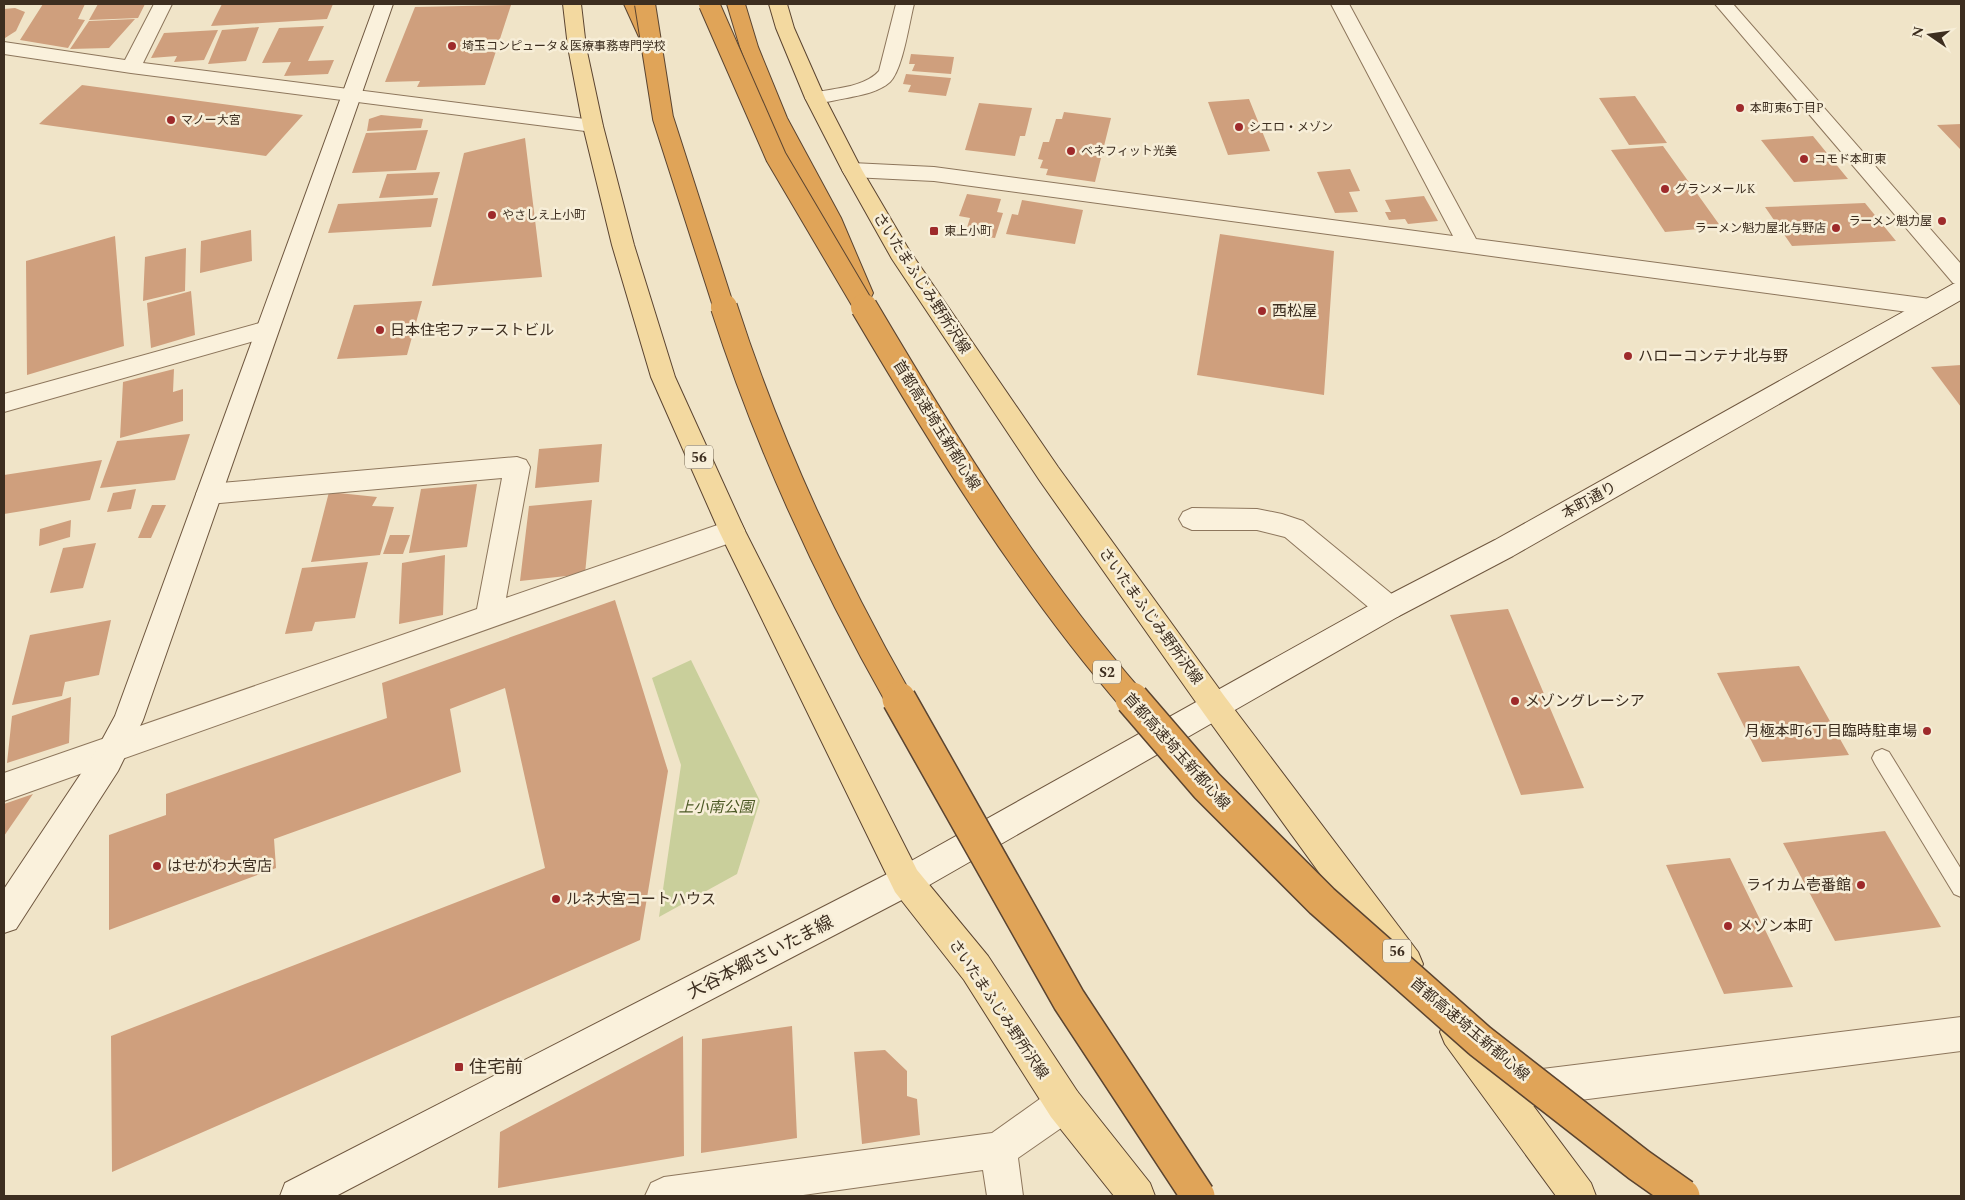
<svg xmlns="http://www.w3.org/2000/svg" width="1965" height="1200" font-family="Spectral,'Noto Sans JP',serif">
<style>
.green{fill:#c9cf9b}
.building{fill:#cf9f7d}
.lines{fill:none;stroke-linecap:round;stroke-linejoin:round}
.lane-casing{stroke:#8d765c;stroke-width:2}
.street-casing{stroke:#8d765c;stroke-width:2}
.secondary-casing{stroke:#6f573f;stroke-width:2}
.primary-casing{stroke:#5b4430;stroke-width:2}
.highway-casing{stroke:#5b4430;stroke-width:2}
.lane{fill:#faf1dc;fill-rule:evenodd}
.street{fill:#faf1dc;fill-rule:evenodd}
.secondary{fill:#faf1dc;fill-rule:evenodd}
.primary{fill:#f3d9a0;fill-rule:evenodd}
.highway{fill:#e0a458;fill-rule:evenodd}
.highway-bridge-far2-casing{stroke:#5b4430;stroke-width:22;stroke-linecap:butt}
.highway-bridge-far1-casing{stroke:#5b4430;stroke-width:28;stroke-linecap:butt}
.highway-bridge-casing{stroke:#5b4430;stroke-width:36;stroke-linecap:butt}
.highway-bridge-far2{stroke:#e0a458;stroke-width:20}
.highway-bridge-far1{stroke:#e0a458;stroke-width:26}
.highway-bridge{stroke:#e0a458;stroke-width:33}
.poi-dot{fill:#9e2a2b;stroke:#f7eed8;stroke-width:2}
.labels{text-anchor:middle;stroke-width:5;stroke-linejoin:round;paint-order:stroke}
.far-poi-label{font-size:12px;fill:#3d2e20;stroke:#f7eed8;text-anchor:start}
.shield{fill:#f7eed8;stroke:#756857;stroke-width:1}
.shield-label{font-size:14px;font-weight:bold;fill:#3d2e20}
.street-label{font-size:15px;fill:#3d2e20;stroke:#f7eed8}
.poi-label{font-size:15px;fill:#3d2e20;stroke:#f7eed8;text-anchor:start}
.park-label{font-size:15px;font-style:italic;fill:#4d5a26;stroke:#f7eed8}
.near-street-label{font-size:18px;fill:#3d2e20;stroke:#f7eed8}
.near-poi-label{font-size:18px;fill:#3d2e20;stroke:#f7eed8;text-anchor:start}
</style>
<rect width="100%" height="100%" fill="#f0e4c8"/>
<path class="green" d="M691,660L760,801L737,874L659,917L681,765L652,678Z"/>
<path class="building" d="M43,4H85L78,19L85,20L68,48L20,40Z
M98,4H145L138,18L89,20Z
M222,4H333L327,19L211,26Z
M511,5L485,85L417,87L420,81L385,82L415,7Z
M15,8L25,12L16,31L5,38H4V9Z
M135,19L109,48L70,49L89,21Z
M324,26L308,61L334,60L328,74L284,76L291,62L262,63L279,28Z
M259,27L246,61L208,64L222,30Z
M218,30L204,60L174,62L177,56L151,58L164,33Z
M911,54L954,57L951,74L912,71L915,64H909Z
M906,74L951,78L946,96L908,92L911,85L903,84Z
M82,85L303,115L266,156L39,124Z
M1635,96L1667,143L1629,145L1599,98Z
M1249,99L1270,151L1228,155L1208,102Z
M979,103L1032,108L1025,136H1020L1015,156L965,150Z
M1064,112L1111,118L1095,182L1046,175L1048,169L1040,168L1043,160L1038,159L1043,142H1049L1056,119H1062Z
M381,115L423,119L421,128L367,131L369,119Z
M1961,124V149H1960L1937,125Z
M428,130L416,170L352,173L366,133Z
M1813,136L1848,179L1794,182L1761,140Z
M525,138L542,277L432,286L464,153Z
M1663,146L1721,227L1665,232L1611,150Z
M1350,169L1360,191L1349,192L1358,212L1335,213L1317,172Z
M440,172L433,195L379,198L387,174Z
M967,194L1001,199L997,212L1003,213L995,238L965,234L970,218L959,216Z
M1424,196L1438,221L1408,224L1405,219L1389,220L1385,212H1391L1385,200Z
M438,198L431,227L328,233L338,204Z
M1022,200L1083,210L1075,244L1006,234L1012,214L1018,215Z
M1865,203L1896,241L1792,246L1765,207Z
M251,230L252,261L200,273L201,241Z
M1220,234L1334,251L1324,395L1197,375Z
M115,236L124,346L27,375L26,261Z
M186,248L185,291L143,301L145,257Z
M191,291L195,335L151,348L147,303Z
M422,301L407,355L337,359L354,305Z
M1961,365V407L1931,367Z
M174,369L173,392L183,389V421L120,438L123,382Z
M190,434L175,480L100,488L117,441Z
M602,444L599,482L535,488L539,449Z
M102,460L90,500L4,514V475Z
M477,484L467,547L409,553L421,489Z
M136,489L131,509L107,512L113,493Z
M329,492L377,497L372,506L394,507L380,555L311,562Z
M592,500L585,574L520,581L529,506Z
M152,505H166L151,538H138Z
M71,520L70,537L39,546L40,529Z
M390,535H410L403,554H383Z
M96,543L83,588L50,593L63,548Z
M445,555L443,615L399,624L402,563Z
M368,562L355,618L315,622L312,631L285,634L302,568Z
M615,600L668,771L640,940L112,1172L111,1036L545,868L505,688L450,709L461,772L274,839L276,868L109,930V835L166,815V794L387,718L382,683Z
M1508,609L1584,788L1521,795L1450,615Z
M111,620L99,675L65,682L62,696L12,705L30,635Z
M1799,666L1849,755L1762,762L1717,673Z
M71,697L69,743L7,763L12,716Z
M33,794L4,836V804Z
M1885,831L1941,927L1835,941L1783,843Z
M1730,858L1793,987L1724,994L1666,865Z
M792,1026L797,1138L701,1153L702,1039Z
M683,1036L684,1156L498,1188L500,1132Z
M885,1050L907,1071V1096L917,1099L920,1135L862,1144L854,1052Z"/>
<g class="lines">
<defs>
<path id="lane" d="M1882,749L1889,752L1961,869V897L1954,894L1875,764L1872,758L1875,752Z"/>
<path id="street" d="M154,4H172L143,63L593,120L600,122L603,126L600,130L593,132L131,73L4,54V42L125,60Z
M896,4H914C909,23 903,69 890,82C879,92 861,95 847,98C834,100 820,105 808,102L805,98L808,94C830,88 863,89 879,71Z
M1331,4H1349L1476,239L1930,299L1938,301L1941,307L1938,313L1930,315L934,181L852,177L845,175L842,170L845,165L852,163L934,167L1453,236Z
M1715,4H1733L1961,264V286L1953,283Z
M267,321L275,323L279,329L275,335L4,412V394Z
M517,457L526,460L530,467L506,598L732,520L741,523L745,531L741,539L4,801V773L477,609L502,478L209,504L200,501L196,494L200,487L209,484Z
M1192,508L1257,509L1282,514L1303,521L1399,600L1403,608L1399,616L1389,620L1379,616L1285,537L1257,530H1192L1183,526L1179,519L1183,512Z
M1961,1017V1051L1526,1107L1514,1101L1508,1089L1514,1077L1526,1071Z
M1064,1086L1077,1091L1082,1104L1077,1117L1018,1158L1023,1196H987L983,1170L796,1196H645L651,1183L664,1177L992,1133L1051,1091Z"/>
<path id="secondary" d="M375,4H393L143,720L118,771L16,929L4,933V889L96,751L115,716Z
M1961,282V300L1513,556L1399,616L917,892L336,1196H280L285,1183L895,870L1379,600L1495,540L1953,284Z"/>
<path id="primary" d="M563,4H581L586,47L603,126L634,245L675,377L745,531L917,870L988,956L1077,1091L1150,1183L1155,1196H1114L1051,1117L964,980L895,892L719,531L651,377L612,245L583,126L568,47Z
M769,4H787L794,28L825,98L862,170L909,250L1058,467L1225,697L1418,952L1423,964L1418,976L1406,981L1394,976L1205,715L1040,481L892,259L842,170L805,98L776,28Z
M1457,1015L1469,1020L1591,1183L1596,1196H1556L1445,1044L1440,1032L1445,1020Z"/>
<path id="highway" d="M624,4H642L660,44L658,48L651,50L644,48Z
M727,4H745L758,47L787,118L841,218L873,293L870,299L862,301L854,299L851,293L819,218L767,118L740,47Z"/>
</defs>
<use href="#lane" class="lane-casing"/>
<use href="#street" class="street-casing"/>
<use href="#secondary" class="secondary-casing"/>
<use href="#primary" class="primary-casing"/>
<use href="#highway" class="highway-casing"/>
<use href="#lane" class="lane"/>
<use href="#street" class="street"/>
<use href="#secondary" class="secondary"/>
<use href="#primary" class="primary"/>
<use href="#highway" class="highway"/>
<defs>
<path id="highway-bridge-far2" d="M645,4L663,118L724,308
M709,4L776,157L865,308"/>
<path id="highway-bridge-far1" d="M724,307C768,444 829,576 900,701
M864,307C945,444 1029,581 1133,701"/>
<path id="highway-bridge" d="M899,699L1069,1000L1198,1196
M1132,699L1207,786L1322,901L1480,1041L1639,1165L1683,1196"/>
</defs>
<use href="#highway-bridge-far2" class="highway-bridge-far2-casing"/>
<use href="#highway-bridge-far1" class="highway-bridge-far1-casing"/>
<use href="#highway-bridge" class="highway-bridge-casing"/>
<use href="#highway-bridge-far2" class="highway-bridge-far2"/>
<use href="#highway-bridge-far1" class="highway-bridge-far1"/>
<use href="#highway-bridge" class="highway-bridge"/>
</g>
<g class="poi-dot">
<circle cx="452" cy="46" r="5"/>
<circle cx="1740" cy="108" r="5"/>
<circle cx="171" cy="120" r="5"/>
<circle cx="1239" cy="127" r="5"/>
<circle cx="1071" cy="151" r="5"/>
<circle cx="1804" cy="159" r="5"/>
<circle cx="1665" cy="189" r="5"/>
<circle cx="492" cy="215" r="5"/>
<circle cx="1942" cy="221" r="5"/>
<circle cx="1836" cy="228" r="5"/>
<rect x="929" y="226" width="10" height="10" rx="2.5"/>
<circle cx="1262" cy="311" r="5"/>
<circle cx="380" cy="330" r="5"/>
<circle cx="1628" cy="356" r="5"/>
<circle cx="1515" cy="701" r="5"/>
<circle cx="1927" cy="731" r="5"/>
<circle cx="157" cy="866" r="5"/>
<circle cx="1861" cy="885" r="5"/>
<circle cx="556" cy="899" r="5"/>
<circle cx="1728" cy="926" r="5"/>
<rect x="454" y="1062" width="10" height="10" rx="2.5"/>
</g>
<g class="labels">
<g class="far-poi-label">
<text x="462" y="50">埼玉コンピュータ＆医療事務専門学校</text>
<text x="1750" y="112">本町東6丁目P</text>
<text x="181" y="124">マノー大宮</text>
<text x="1249" y="131">シエロ・メゾン</text>
<text x="1081" y="155">ベネフィット光美</text>
<text x="1814" y="163">コモド本町東</text>
<text x="1675" y="193">グランメールK</text>
<text x="502" y="219">やさしえ上小町</text>
<text x="1932" y="225" text-anchor="end">ラーメン魁力屋</text>
<text x="1826" y="232" text-anchor="end">ラーメン魁力屋北与野店</text>
<text x="944" y="235">東上小町</text>
</g>
<g class="shield">
<rect x="685" y="445.5" width="28" height="23" rx="4"/>
<rect x="1093" y="660.5" width="28" height="23" rx="4"/>
<rect x="1383" y="939.5" width="28" height="23" rx="4"/>
</g>
<g class="shield-label">
<text x="699" y="462">56</text>
<text x="1107" y="677">S2</text>
<text x="1397" y="956">56</text>
</g>
<g class="street-label">
<text transform="translate(922 283) rotate(57)" y="5">さいたまふじみ野所沢線</text>
<text transform="translate(937 425) rotate(58)" y="5">首都高速埼玉新都心線</text>
<text transform="translate(1589 500) rotate(-29)" y="5">本町通り</text>
<text transform="translate(1151 616) rotate(54)" y="5">さいたまふじみ野所沢線</text>
<text transform="translate(1177 751) rotate(48)" y="5">首都高速埼玉新都心線</text>
<text transform="translate(999 1009) rotate(56)" y="5">さいたまふじみ野所沢線</text>
<text transform="translate(1470 1029) rotate(40)" y="5">首都高速埼玉新都心線</text>
</g>
<g class="poi-label">
<text x="1272" y="316">西松屋</text>
<text x="390" y="335">日本住宅ファーストビル</text>
<text x="1638" y="361">ハローコンテナ北与野</text>
<text x="1525" y="706">メゾングレーシア</text>
<text x="1917" y="736" text-anchor="end">月極本町6丁目臨時駐車場</text>
<text x="167" y="871">はせがわ大宮店</text>
<text x="1851" y="890" text-anchor="end">ライカム壱番館</text>
<text x="566" y="904">ルネ大宮コートハウス</text>
<text x="1738" y="931">メゾン本町</text>
</g>
<g class="park-label">
<text x="716" y="812">上小南公園</text>
</g>
<g class="near-street-label">
<text transform="translate(760 957) rotate(-27)" y="6">大谷本郷さいたま線</text>
</g>
<g class="near-poi-label">
<text x="469" y="1073">住宅前</text>
</g>
</g>
<rect width="1965" height="1200" fill="none" stroke="#3d2e20" stroke-width="10"/>
<g transform="translate(1930 35) rotate(283)" stroke="#f7eed8" stroke-width="4" paint-order="stroke">
<path d="M0-4L9 19L0 12L-9 19Z" fill="#3d2e20"/>
<text y="-8" font-size="14" font-weight="bold" text-anchor="middle" fill="#3d2e20">N</text>
</g>
</svg>
